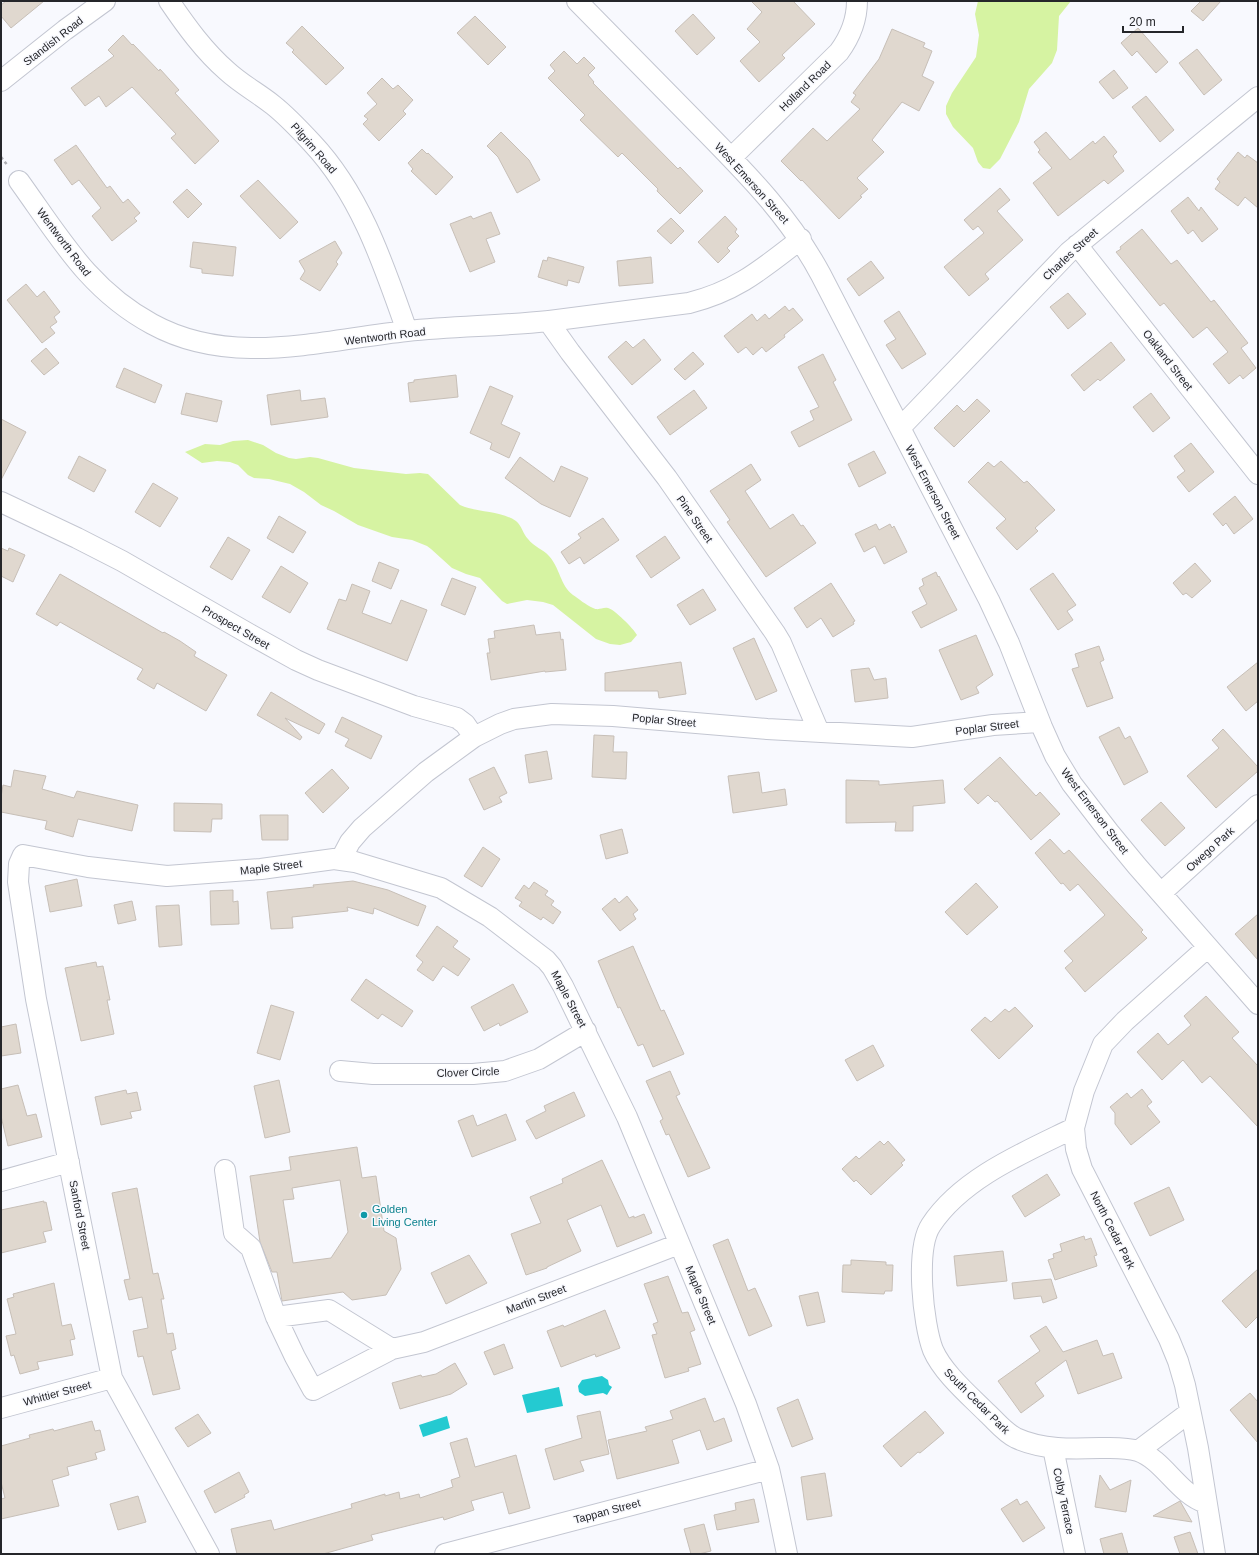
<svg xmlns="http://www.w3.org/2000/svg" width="1259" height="1555" font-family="Helvetica,sans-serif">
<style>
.green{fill:#d6f3a2}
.water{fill:#24cad1}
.building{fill:#e0d8cf;stroke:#c7bfb7;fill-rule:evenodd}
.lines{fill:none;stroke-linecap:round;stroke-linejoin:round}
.minor-casing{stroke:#c3c6d1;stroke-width:22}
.path{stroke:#acadb2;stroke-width:2.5;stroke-dasharray:3 3;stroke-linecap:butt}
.minor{stroke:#fff;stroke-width:20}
.culture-dot{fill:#0f9aa8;stroke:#f8f9fe;stroke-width:1.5}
.labels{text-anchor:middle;stroke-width:3;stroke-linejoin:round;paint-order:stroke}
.street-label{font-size:11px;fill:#25262a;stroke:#f8f9fe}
.culture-label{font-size:11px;fill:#0d838f;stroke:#f8f9fe;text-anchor:start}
</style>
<rect width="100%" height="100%" fill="#f8f9fe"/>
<path class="green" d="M978,1H1071L1059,16L1057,50L1052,63L1029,89L1019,122L1000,159L990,169L983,168L978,162L973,148L953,127L946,114V106L952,93L976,57L979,35L975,14Z
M248,440L263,445L276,453L289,458L296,459L310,457L318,458L354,468L406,474L420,473L428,474L460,505C478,513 499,510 516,521C522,526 523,534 528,539C534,547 543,549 549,556C560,568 560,585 573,595C579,599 586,605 593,608C599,611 602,607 608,608C614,609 634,629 637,635L631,642L620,645L610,644L596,639L553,605L543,602L527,600L507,604L502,601L480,578L466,574L452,568L431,549L427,546L412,540L392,537L358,525L334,511L321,505L304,492L290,484L269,479L254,478L248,475L238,465L230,462L217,461L202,463L185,452L205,444L220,445L233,441Z"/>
<path class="water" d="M602,1376L608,1380L609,1385L612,1387L607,1395L603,1393L585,1396L579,1392L578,1386L582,1380Z
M559,1387L563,1406L527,1413L522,1395Z
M447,1416L450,1428L423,1437L419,1425Z"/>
<path class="building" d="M6,1H44L11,28L1,16V5Z
M751,1H793L815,24L782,55L785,58L759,82L740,61L760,42L747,29L762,12Z
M1201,1H1221L1203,21L1191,11Z
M693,14L715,38L697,55L675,31Z
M475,16L506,47L488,65L457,33Z
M302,26L344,68L326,85L292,52L294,50L286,43Z
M1138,28L1168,62L1156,73L1137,51L1132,56L1121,43Z
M892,29L925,43L923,47L932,51L922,76L934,82L919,111L902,102L872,140L884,152L857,178L868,189L860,196L862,197L839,219L802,180L801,181L781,161L813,128L827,141L860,109L851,102L856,95L853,93L879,59Z
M123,35L132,45L133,44L159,71L160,69L179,90L175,93L219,141L195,164L171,138L176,134L132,87L106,107L99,96L85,106L71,88L114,56L108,50Z
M1197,49L1222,80L1204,95L1179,63Z
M564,51L577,64L584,57L595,68L588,75L594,82L593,83L678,169L680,167L703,191L680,214L657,191L658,189L622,153L618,157L580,120L585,115L548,78L555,71L550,65Z
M1114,70L1128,88L1113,99L1099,82Z
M382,78L393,89L398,85L413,100L403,111L406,114L379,141L363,124L368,119L364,116L377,104L367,93Z
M1146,96L1174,130L1160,142L1132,107Z
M501,132L529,160L540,180L517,193L498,157L487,146Z
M1046,132L1070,160L1093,141L1095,144L1104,136L1117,152L1113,156L1124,171L1108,184L1104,180L1058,216L1033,183L1052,168L1038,152L1040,150L1034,142Z
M76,145L107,188L110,186L123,203L128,199L140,213L134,218L137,221L112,241L92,216L101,208L79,180L72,185L54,160Z
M422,149L427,154L428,153L453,177L436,195L411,171L413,169L408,163Z
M1238,152L1245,158L1247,155L1258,163V208L1245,197L1238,206L1215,189L1220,182L1217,179Z
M258,180L298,222L280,239L240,196Z
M1000,188L1010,200L997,211L1023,240L985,274L989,279L969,296L944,267L984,233L978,226L973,230L964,220Z
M187,189L202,204L188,218L173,202Z
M1188,197L1199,211L1201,207L1218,229L1202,242L1193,230L1188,234L1171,211Z
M491,212L500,234L486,239L495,262L470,272L450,224L471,216L473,219Z
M725,216L737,229L735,232L739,236L727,248L730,251L718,263L698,242Z
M671,218L684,231L671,244L657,231Z
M1142,229L1171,264L1177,260L1211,302L1214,300L1248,343L1241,348L1256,368L1243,379L1240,375L1229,384L1213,364L1228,352L1207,327L1193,338L1164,303L1160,306L1116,252L1121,249L1120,247Z
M335,241L342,253L336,262L338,264L320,291L300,279L305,271L299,261Z
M193,242L236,247L233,276L202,273V269L190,267Z
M548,257L584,267L579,283L568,280L567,286L538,277L543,260L547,261Z
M651,257L653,283L619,286L617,261Z
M871,261L884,278L859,296L847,279Z
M26,284L37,297L44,291L60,312L54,317L57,322L50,327L55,333L42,343L7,300Z
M1068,293L1086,314L1068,329L1050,307Z
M785,306L789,311L793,308L803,320L784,335L785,337L766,352L762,347L753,355L746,347L738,353L724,336L752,314L757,321L765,314L769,319Z
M899,311L926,354L902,369L886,345L896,339L884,321Z
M644,339L661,360L632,385L608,357L626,341L633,348Z
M1111,342L1125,360L1100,381L1098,379L1084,391L1071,375Z
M46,348L59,363L44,375L31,361Z
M693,352L704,364L685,380L674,369Z
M823,354L836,380L833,382L852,420L799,447L791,432L814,420L810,411L819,407L798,367Z
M124,368L162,385L155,403L116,387Z
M456,375L458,397L410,402L408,383L414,382V380Z
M490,386L513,396L501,424L520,433L509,458L490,449L492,443L470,433Z
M300,390L301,401L325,398L328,417L271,425L267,395Z
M694,390L707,408L670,435L657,417Z
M186,393L222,401L217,422L181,414Z
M1151,393L1170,418L1153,432L1133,407Z
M977,399L990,411L954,447L934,428L957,405L964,412Z
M1,419L26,432L1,480Z
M1191,443L1214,472L1189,492L1177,477L1185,471L1174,456Z
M874,451L886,473L859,487L848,464Z
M79,456L106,470L94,492L68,478Z
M520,457L554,482L561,466L588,478L570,517L541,504L505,478Z
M1001,461L1024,483L1027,481L1055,510L1035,528L1038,531L1017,550L996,528L1006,519L968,482L988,462L994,467Z
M751,464L761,480L745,491L770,529L793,514L801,526L803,525L816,543L766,577L727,522L730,520L710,491Z
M153,483L178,498L160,527L135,512Z
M1235,496L1253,519L1234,534L1226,523L1223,526L1213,514Z
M279,516L306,532L293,553L267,538Z
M603,518L619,540L584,564L580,557L569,564L561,552L581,538L578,534Z
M876,524L879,530L890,524L892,528L894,526L907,552L884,564L875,546L864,552L855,534Z
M665,536L680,558L651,578L636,556Z
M228,537L250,550L232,580L210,567Z
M1,548L8,551L9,548L25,555L13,582L1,576Z
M379,562L399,570L391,589L372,581Z
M1195,563L1211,581L1192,598L1186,593L1183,595L1173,583Z
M281,566L308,583L290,613L262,597Z
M936,572L938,577L939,576L957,610L921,628L912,612L927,604L919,588L924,585L922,579Z
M1053,573L1076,605L1067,611L1073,620L1058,630L1030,589Z
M60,574L163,633L164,632L180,641L196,652L194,656L227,675L206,711L157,683L154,689L137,679L143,669L60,622L57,626L36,614Z
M452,578L476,587L465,615L441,605Z
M831,583L855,621L853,622L854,624L833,637L821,618L807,628L794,608Z
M352,584L370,591L362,613L391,624L401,600L427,610L407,661L327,629L339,599L346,601Z
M703,589L716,610L690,625L677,605Z
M534,625L536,635L560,632L561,640L563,639L566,670L545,672V671L491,680L487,653H490L488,639L495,638L494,631Z
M976,635L993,675L976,687L979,693L961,700L939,650Z
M754,638L777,691L756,700L733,648Z
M1099,646L1104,660L1100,662L1113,698L1087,707L1072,669L1079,667L1075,654Z
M681,662L686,694L659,698L658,691H605V673Z
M1258,662V701L1246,711L1227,687Z
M869,668L874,680L886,678L888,698L855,702L851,670Z
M271,692L325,724L319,734L285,718L302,737L300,740L257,715Z
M342,717L382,736L371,759L345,746L349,739L335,732Z
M1119,727L1125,739L1130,736L1148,772L1124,785L1099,737Z
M1223,729L1258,767V771L1216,808L1187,776L1219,748L1212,740Z
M594,735L614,736L613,752H627L626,779L592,777Z
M547,751L552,779L529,783L525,755Z
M1000,757L1036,796L1040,792L1060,814L1031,840L997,801L995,802L988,795L978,804L964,789Z
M494,767L507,793L499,797L502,802L484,810L469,779Z
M332,769L349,788L323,813L305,793Z
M14,770L46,776L42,789L74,798L77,791L138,805L132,831L78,819L73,837L45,829L47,821L1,812V797L3,785L11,787Z
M759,772L762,793L785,789L787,805L733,813L728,776Z
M846,780L879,781V785L943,780L945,803L913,806V831H895L896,822L846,823Z
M1161,802L1185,828L1165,846L1141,820Z
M174,803L222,804V819H212L211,832L174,831Z
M260,815H288V840H262Z
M622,829L628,853L606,859L600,835Z
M1050,839L1064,854L1069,850L1143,930L1141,932L1147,938L1085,992L1065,968L1073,961L1064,951L1105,915L1078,884L1070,891L1063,883L1061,884L1035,853Z
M483,847L500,859L482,887L464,876Z
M77,879L82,906L50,912L45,886Z
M353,881L388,890L426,906L418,926L374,908L373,914L347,907L348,911L292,917L293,928L271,929L267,892L314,887L313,885Z
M534,882L548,891L545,895L554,901L551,905L561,912L553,924L543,917L541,920L519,906L522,902L515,898L524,885L529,889Z
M976,883L998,907L967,935L945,912Z
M233,890V902L238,901L239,924L211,925L210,891Z
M627,896L638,910L633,914L636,919L620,931L602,909L615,898L619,903Z
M132,901L136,920L118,924L114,905Z
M179,905L182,945L159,947L156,906Z
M1258,914V960L1235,934Z
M437,926L458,941L453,947L470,959L458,976L443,966L433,981L417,970L423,962L416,956Z
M633,946L661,1011L664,1010L684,1054L653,1067L643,1044L638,1046L620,1007L618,1008L598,961Z
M96,962L97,967L103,966L110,1000H107L114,1034L81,1041L65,968Z
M366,979L413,1011L402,1027L382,1014L378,1019L351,1000Z
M513,984L528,1012L500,1026L499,1023L484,1031L471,1007Z
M1206,996L1239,1032L1232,1038L1258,1066V1127L1210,1076L1202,1083L1183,1060L1162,1080L1137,1052L1158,1033L1168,1045L1191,1025L1184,1016Z
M271,1005L294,1012L280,1060L257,1053Z
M1015,1007L1033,1026L999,1059L971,1030L985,1017L991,1022L1005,1009L1009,1012Z
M16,1024L21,1053L1,1056V1027Z
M873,1045L884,1066L857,1081L845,1060Z
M670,1071L680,1094L676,1096L710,1168L688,1177L669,1134L666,1135L660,1121L663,1119L646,1081Z
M279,1080L290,1132L265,1138L254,1086Z
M18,1085L27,1116L36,1114L42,1137L8,1146L1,1116V1089Z
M1142,1089L1152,1102L1147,1106L1160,1122L1131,1145L1115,1124V1113L1110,1107L1127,1093L1131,1098Z
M126,1090L127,1094L137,1092L141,1110L130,1112L132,1118L101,1125L95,1097Z
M574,1092L585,1116L536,1139L526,1121L546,1111L544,1106Z
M506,1114L516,1140L472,1157L458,1121L473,1115L477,1126Z
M880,1141L884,1145L888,1141L905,1160L901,1163L903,1165L871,1195L856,1180L854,1182L842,1169L856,1156L859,1159Z
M357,1147L362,1178L376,1176L384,1231L396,1238L401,1269L386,1295L352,1300L343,1292L282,1301L277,1272H272L260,1242L250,1176L291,1170L289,1157ZM340,1180L348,1232L331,1258L293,1263L283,1200L294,1199L292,1188Z
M602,1160L629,1218L634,1216V1218L644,1214L652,1233L617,1247L601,1205L567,1220L581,1251L547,1267V1268L526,1275L511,1234L541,1223L530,1197L563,1183L562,1179Z
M1047,1174L1060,1195L1025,1217L1012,1196Z
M1169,1187L1184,1220L1150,1236L1134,1203Z
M137,1188L153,1274L158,1273L164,1299H161L167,1334L173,1333L176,1349L171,1351L180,1389L153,1395L143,1356L138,1357L133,1331L148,1328L142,1297L129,1300L124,1280L130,1279L112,1193Z
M44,1201V1203L46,1202L52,1230L43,1232L46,1242L1,1253V1210Z
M1084,1236L1085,1240L1091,1238L1097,1255L1094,1256L1097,1266L1055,1280L1048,1260L1054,1258L1053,1254L1062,1251L1060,1244Z
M728,1239L748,1291L755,1288L772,1326L749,1336L713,1245Z
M1003,1251L1007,1281L957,1286L954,1256Z
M469,1255L487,1283L446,1304L431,1273Z
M851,1260L886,1262V1265H893L892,1291H885L884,1294L842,1292L843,1265H851Z
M1258,1269V1316L1246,1328L1222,1301Z
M668,1276L682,1313L688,1312L695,1330L690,1332L701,1364L688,1368L689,1371L665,1378L652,1335L657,1334L653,1324L658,1322L644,1284Z
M1051,1279L1057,1298L1043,1303L1041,1296L1014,1299L1012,1283Z
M54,1283L62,1326L71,1324L75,1339L70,1340L73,1355L37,1362L39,1369L20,1374L14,1355L11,1356L6,1336L16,1334L7,1299L14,1297L13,1294Z
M818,1292L825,1322L807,1326L799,1296Z
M605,1310L620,1348L596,1357L595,1354L561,1367L547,1331L563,1325L564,1327Z
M1046,1326L1063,1352L1097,1340L1103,1356L1113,1353L1122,1378L1078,1394L1066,1360L1035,1383L1044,1396L1021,1413L998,1381L1040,1351L1030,1336Z
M504,1344L513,1368L494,1375L484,1352Z
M455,1363L467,1384L451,1394L400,1409L392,1383L421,1375L422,1377L436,1374Z
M1250,1393L1258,1402V1443L1230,1410Z
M705,1398L714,1422L724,1418L732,1441L707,1450L700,1430L672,1440L679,1463L617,1479L608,1440L647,1431L645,1427L673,1419L670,1411Z
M798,1399L813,1439L792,1447L777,1408Z
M600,1411L609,1454L580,1461L584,1471L554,1480L545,1449L582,1438L577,1416Z
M925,1411L944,1433L920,1453L918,1452L901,1467L883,1446Z
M198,1414L211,1433L188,1447L175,1428Z
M92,1421L95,1431L100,1430L105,1450L95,1453L97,1459L67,1467L69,1475L52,1480L59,1506L1,1519V1499L5,1498L1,1482V1446L30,1438L29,1435L53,1429L54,1431Z
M467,1438L475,1467L516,1455L530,1508L509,1514L503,1492L471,1501L474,1510L444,1520L443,1517L371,1535L373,1540L323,1554H237L231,1529L271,1520L274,1530L352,1508L351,1504L385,1494V1496L399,1492L400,1499L419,1494L420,1498L453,1487L451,1480L460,1477L450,1443Z
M239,1472L249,1492L244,1495L245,1497L215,1513L204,1491Z
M825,1473L832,1516L807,1520L801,1477Z
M1100,1475L1110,1490L1131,1480L1126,1512L1095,1507Z
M138,1496L146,1522L118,1530L110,1504Z
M754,1499L759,1522L717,1530L714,1515L736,1510L735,1503Z
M1017,1499L1020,1505L1027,1501L1045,1528L1023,1542L1001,1509Z
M1180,1501L1192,1522L1153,1516Z
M704,1524L711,1551L699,1554H691L684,1529Z
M1190,1532L1198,1554H1180L1174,1537Z
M1122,1533L1128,1554H1104L1100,1539Z"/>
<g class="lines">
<defs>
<path id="minor" d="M169,1C186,26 204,51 227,71C241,84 258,93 273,105C287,116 300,130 312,143C361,195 384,266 407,331
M577,1C617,42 657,82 697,123C744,171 789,215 821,275L989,600L1009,643L1042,727L1055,756L1072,784L1109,832L1137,866L1258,1004
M1,81L65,30L105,1
M731,158L839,52C850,37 857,20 857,1
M19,181C60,238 89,290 152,324C232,368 322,340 407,331C454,326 502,326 549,321C595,315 642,309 689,303C737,291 762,269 801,239
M1077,245L1258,474
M548,321L570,352L667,478L775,633L781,643L819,732
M900,428L1069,252L1258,97
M1,502L77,538L122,561L251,635L296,660L318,670L414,706L457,718L465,724L474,737
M341,859L350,842L362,828L426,772L474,737L500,724L514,719L552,714L613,716L767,729L912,737L993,725L1039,722
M1161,893L1258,805
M1208,947L1125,1021L1103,1044L1084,1091L1074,1128L1076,1149L1082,1169L1142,1286L1169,1339L1178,1361L1185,1385L1198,1448L1215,1554
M340,1071L373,1074H473L505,1071L539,1059L586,1031
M1074,1128C1025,1152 962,1178 931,1225C915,1249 923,1324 933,1350C943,1373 969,1395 987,1413C996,1421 1004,1432 1016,1438C1042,1450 1072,1449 1100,1448C1113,1448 1126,1447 1138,1451C1164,1460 1178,1494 1206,1503
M225,1170L234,1233L251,1248L276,1317L295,1357L313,1390L392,1349L424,1342L679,1244
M1,1181L69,1162
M276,1317L329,1310L392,1349
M1,1408L112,1378
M1053,1448L1075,1554
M1138,1451L1190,1412
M209,1554L112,1378L36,999L18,882L19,864L23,855L88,867L167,876L261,869L334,859L355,862L441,888L490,917L546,960L552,967L563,986L627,1117L746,1404L769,1469L776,1500L787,1554
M445,1554L769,1469"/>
</defs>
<use href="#minor" class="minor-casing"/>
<path class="path" d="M1,157L8,166"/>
<use href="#minor" class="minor"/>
</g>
<circle class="culture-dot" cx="364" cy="1215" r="4"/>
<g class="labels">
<g class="street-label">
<text transform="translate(53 41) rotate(-38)" y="4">Standish Road</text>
<text transform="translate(805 86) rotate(-44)" y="4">Holland Road</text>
<text transform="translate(314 148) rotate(49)" y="4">Pilgrim Road</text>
<text transform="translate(752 183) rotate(48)" y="4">West Emerson Street</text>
<text transform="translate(64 242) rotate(53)" y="4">Wentworth Road</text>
<text transform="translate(1070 254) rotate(-43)" y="4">Charles Street</text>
<text transform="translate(385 336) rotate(-7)" y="4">Wentworth Road</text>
<text transform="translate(1168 360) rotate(52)" y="4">Oakland Street</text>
<text transform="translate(933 492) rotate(62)" y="4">West Emerson Street</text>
<text transform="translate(695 519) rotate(55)" y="4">Pine Street</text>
<text transform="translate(236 627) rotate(30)" y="4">Prospect Street</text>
<text transform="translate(664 720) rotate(5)" y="4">Poplar Street</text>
<text transform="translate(987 727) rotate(-7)" y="4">Poplar Street</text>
<text transform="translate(1095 811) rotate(53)" y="4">West Emerson Street</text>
<text transform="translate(1210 849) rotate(-42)" y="4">Owego Park</text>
<text transform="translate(271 867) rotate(-7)" y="4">Maple Street</text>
<text transform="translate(569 999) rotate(62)" y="4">Maple Street</text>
<text transform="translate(468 1072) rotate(-2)" y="4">Clover Circle</text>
<text transform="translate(80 1215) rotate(79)" y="4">Sanford Street</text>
<text transform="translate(1113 1230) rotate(63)" y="4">North Cedar Park</text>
<text transform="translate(701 1295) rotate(67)" y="4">Maple Street</text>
<text transform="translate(536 1299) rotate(-21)" y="4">Martin Street</text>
<text transform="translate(57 1393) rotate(-15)" y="4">Whittier Street</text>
<text transform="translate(977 1401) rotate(45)" y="4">South Cedar Park</text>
<text transform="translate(1064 1501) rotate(78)" y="4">Colby Terrace</text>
<text transform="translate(607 1511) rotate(-15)" y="4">Tappan Street</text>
</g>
<g class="culture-label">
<text x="372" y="1213">Golden<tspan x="372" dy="13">Living Center</tspan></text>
</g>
</g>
<rect width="1259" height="1555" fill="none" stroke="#25262a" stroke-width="4"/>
<path d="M1123 26v6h60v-6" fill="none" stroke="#25262a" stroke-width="2"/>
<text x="1129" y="26" font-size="12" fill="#25262a" stroke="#f8f9fe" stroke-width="3" paint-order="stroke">20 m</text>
</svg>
